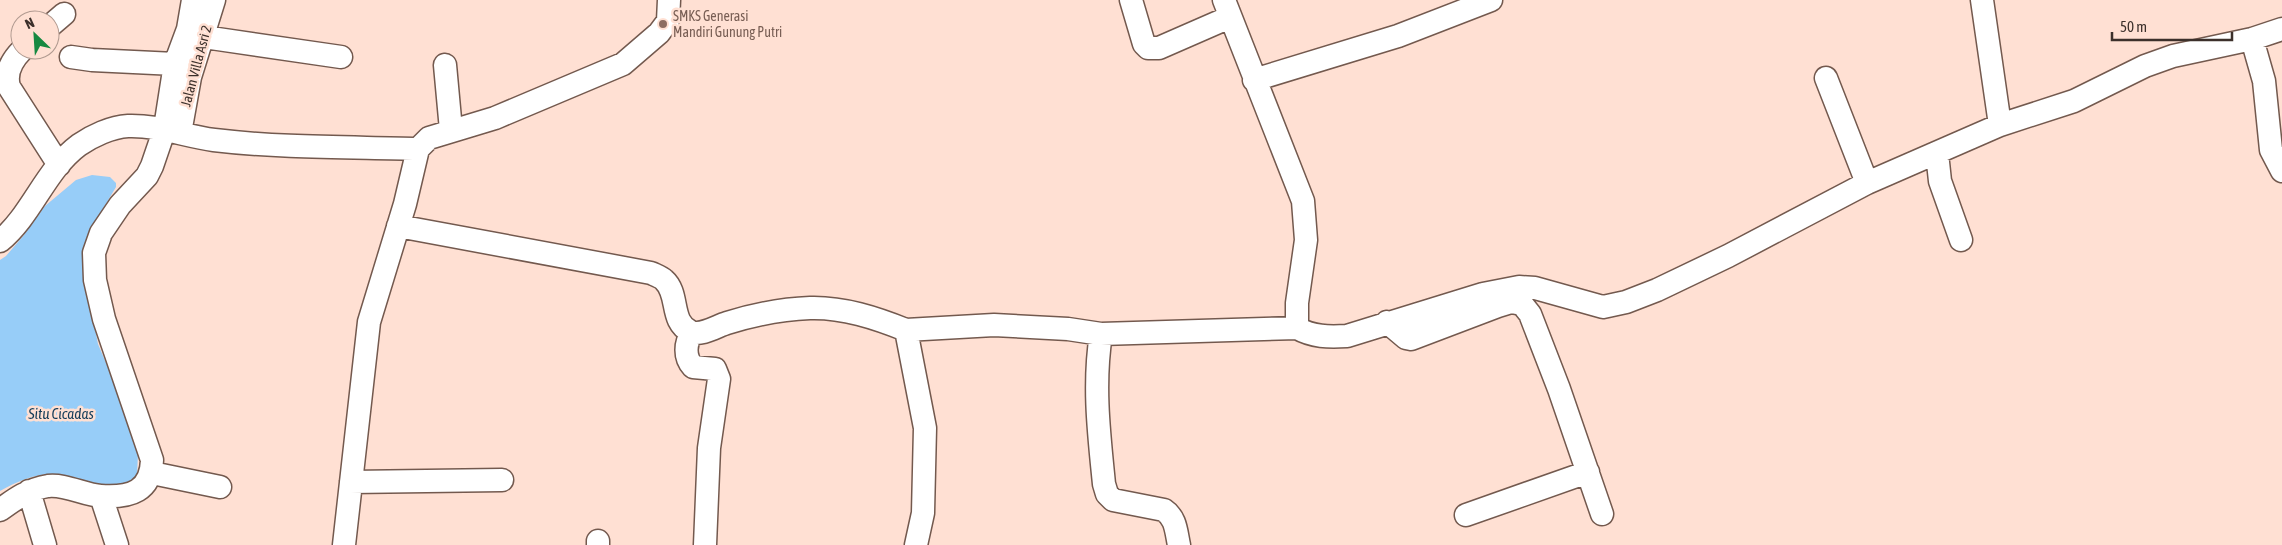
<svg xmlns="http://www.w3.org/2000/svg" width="2282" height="545" font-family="'Asap Condensed',sans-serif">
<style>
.water{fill:#97cdf8}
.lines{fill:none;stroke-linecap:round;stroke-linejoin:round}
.minor-casing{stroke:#73594e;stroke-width:25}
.minor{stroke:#fff;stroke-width:22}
.education-dot{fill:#8d6e63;stroke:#ffe0d3;stroke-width:2}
.labels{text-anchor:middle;stroke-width:5;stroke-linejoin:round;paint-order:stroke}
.education-label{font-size:14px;fill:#785e54;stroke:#ffe0d3;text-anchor:start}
.street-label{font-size:14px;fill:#3c302b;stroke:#ffe0d3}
.water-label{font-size:15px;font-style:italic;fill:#133c59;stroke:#ffe0d3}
</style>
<rect width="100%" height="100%" fill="#ffe0d3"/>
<path class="water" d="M92,175L110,177L116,183V187L94,224L89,297L98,344L115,384L138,454L137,475C110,501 83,475 52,474C34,474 16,482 0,491V260L6,256L24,235L45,206L76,180Z"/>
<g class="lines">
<defs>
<path id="minor" d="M1131,0L1144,44L1148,48H1159L1230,17
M1224,0L1303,201L1306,240L1297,303V328C1313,337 1328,337 1347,336L1483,294L1519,287L1535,288L1603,307L1626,302L1657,290L1728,256L1867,183L2000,125L2074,101L2145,66L2173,56L2252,39L2282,29
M1982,0L2000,125
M50,26L64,14
M204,37L341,57
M2252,39L2264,81L2271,150L2282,171
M22,50C12,60 5,73 9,87L59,165
M71,57L92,60L175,64
M445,65L451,130
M1826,78L1867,183
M1254,80L1398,36L1491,0
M180,133L190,77L214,0
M1937,153L1940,181L1961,240
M398,226L651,273C655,275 661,277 664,280C680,294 669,322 691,332C702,336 717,326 727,323C753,315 783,309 810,308C843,307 876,318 906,330L925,428L923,513L916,545
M0,241C32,215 45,170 79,145C92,136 111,127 128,126C158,125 184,136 214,140C281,148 350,147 418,149L429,138L495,118L623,64L659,33L668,21L669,0
M1387,322L1406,338L1411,339L1498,306L1511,302L1522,304L1530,314L1559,389L1602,514
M906,330L994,325L1068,329L1101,334L1297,328
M692,333C685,343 684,357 693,367L715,369L719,379L709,448L705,545
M1101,334C1093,385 1099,434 1104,484L1107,494L1113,500L1164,510C1176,518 1176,531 1179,545
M152,473L220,487
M351,482L502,480
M29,491L45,545
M101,496L117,545
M0,510C15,499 29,489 48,486C66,484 84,495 101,496C131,498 151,491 152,460L104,319L95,280L94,253L101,233L120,205L147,176L152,166L165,128L175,64L188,29L193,0
M1466,515L1588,472
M598,541V545
M344,545L369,322L405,204L418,149"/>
</defs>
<use href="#minor" class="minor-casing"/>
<use href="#minor" class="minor"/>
</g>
<circle class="education-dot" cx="663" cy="24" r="5"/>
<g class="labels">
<g class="education-label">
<text x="673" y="21">SMKS Generasi<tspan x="673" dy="16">Mandiri Gunung Putri</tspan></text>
</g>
<g class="street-label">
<text transform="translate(196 66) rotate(-75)" y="5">Jalan Villa Asri 2</text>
</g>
<g class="water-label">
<text x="61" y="419">Situ Cicadas</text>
</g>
</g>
<g transform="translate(35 35) rotate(335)"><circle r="24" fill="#ffe0d3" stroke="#b19a90"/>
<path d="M0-4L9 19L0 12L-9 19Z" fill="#178941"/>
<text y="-8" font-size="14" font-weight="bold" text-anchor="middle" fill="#3c302b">N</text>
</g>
<path d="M2112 32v8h120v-8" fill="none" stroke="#3c302b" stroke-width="2.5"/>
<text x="2120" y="32" font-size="15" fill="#3c302b" stroke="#ffe0d3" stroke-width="4" paint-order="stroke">50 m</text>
</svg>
